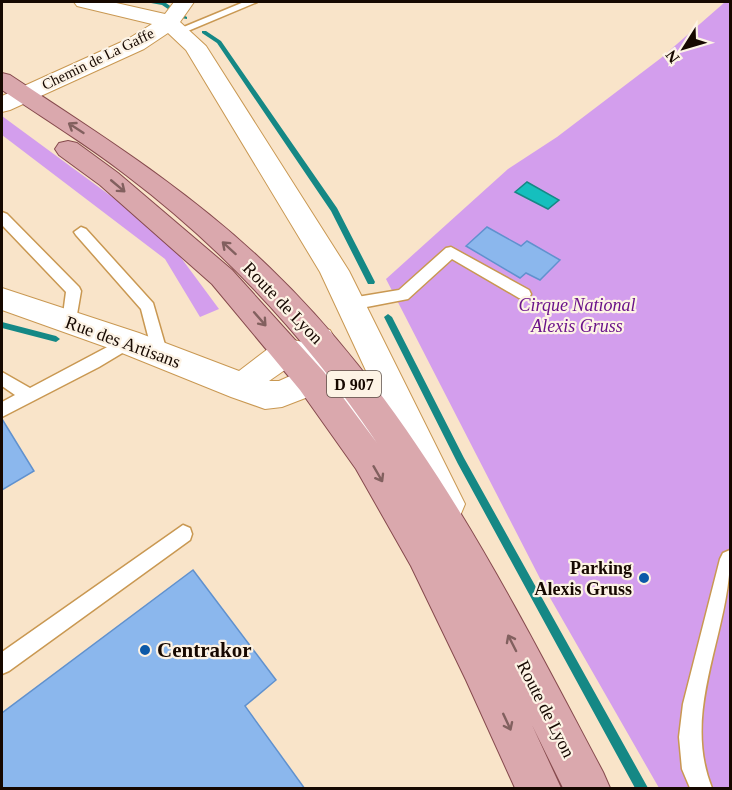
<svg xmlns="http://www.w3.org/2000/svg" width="732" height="790" font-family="'Times New Roman',serif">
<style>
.green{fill:#d39eed}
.water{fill:#15bfbe;stroke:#158885;stroke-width:1.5}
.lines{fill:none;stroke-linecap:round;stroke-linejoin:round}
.stream{fill:#158885;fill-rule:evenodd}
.building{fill:#8bb7ed;stroke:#6091ce;stroke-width:1.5}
.service-casing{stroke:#c99852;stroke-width:3}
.minor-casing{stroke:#c99852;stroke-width:2}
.primary-casing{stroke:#864a4d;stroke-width:2}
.service{fill:#fff;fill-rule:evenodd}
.minor{fill:#fff;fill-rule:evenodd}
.primary{fill:#daa8ad;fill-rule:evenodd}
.oneway{stroke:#82605f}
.poi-dot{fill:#0c59a8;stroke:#fdf3e5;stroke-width:2}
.labels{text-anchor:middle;stroke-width:4.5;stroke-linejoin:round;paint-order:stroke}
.far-street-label{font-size:15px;fill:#160800;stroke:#fdf3e5}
.shield{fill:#fdf3e5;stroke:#5b4e45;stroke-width:1.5}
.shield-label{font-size:16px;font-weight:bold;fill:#160800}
.street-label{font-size:18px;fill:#160800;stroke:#fdf3e5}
.park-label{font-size:18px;font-style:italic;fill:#6b138a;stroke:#fdf3e5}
.poi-label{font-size:18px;font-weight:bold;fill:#160800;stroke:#fdf3e5;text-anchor:end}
.near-poi-label{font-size:21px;font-weight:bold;fill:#160800;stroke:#fdf3e5;text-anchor:start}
</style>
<rect width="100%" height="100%" fill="#f9e4c9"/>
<path class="green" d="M725,2H730V788H659L549,596L386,279L508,169L557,137L661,58Z
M2,116L134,213L179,255L219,309L200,317L165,259L2,135Z"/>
<path class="water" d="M527,182L559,200L548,209L515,192Z"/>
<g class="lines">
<path class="stream" d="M151,2L166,3L173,8L168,9L162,5L151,3Z
M183,15L187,17V19L181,18L180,17Z
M202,31H206L221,41L337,208L375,282L374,284H368L331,211L217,43L202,33Z
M388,314L392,317L464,458L648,788H635L458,464L384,317Z
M2,322L56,336L60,339L56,342L2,328Z"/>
</g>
<path class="building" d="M487,227L521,246L527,241L560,260L540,280L526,273L520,278L466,246Z
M2,419L34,471L2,490Z
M193,570L276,680L245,706L305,789H2V713Z"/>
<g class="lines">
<defs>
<path id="service" d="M244,2H257L183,33H175L174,31Z
M2,212L7,214L79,287L81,291L75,326H65L62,322L66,292L2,225Z
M81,227L86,229L153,303L168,355L166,359L160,361L154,359L141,309L76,235L74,232Z
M451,247L529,290L531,294L529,298H519L452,259L408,299L351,310L346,308L343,304L346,300L351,298L399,290L446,248Z
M128,336L134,338L136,342L134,346L99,367L2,417V402L15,395L2,386V372L30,388Z
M183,525L190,528L192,534L190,540L9,671L2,674V652Z
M730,550C732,630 680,709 712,788H690L682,769L679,737L683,704L720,559L723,553Z"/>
<path id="minor" d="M74,2H112L165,14L174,2H194L180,22L206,46L349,271L465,504L460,516L447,521L434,516L406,455L402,462C398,463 393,466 389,466C371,464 332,407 321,392L282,407L265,409L231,397L117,351L2,310V288L139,333L239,371L277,342L288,339L303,342L308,330L319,327L330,330L335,339L334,361L395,433L320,272L186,50L168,33L144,49L10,110L2,112V96L128,39L152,24L77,6ZM292,365L301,367L299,372L279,381H269Z"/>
<path id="primary" d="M2,73L10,75C102,136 189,190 269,267C417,409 508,593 603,772L610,788H563L532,725L561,788H515L466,680L411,566L356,469L300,390L212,284L100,185L59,155L55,149L59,143L68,141L77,143L118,173L232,270L324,372L377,443C308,340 225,250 126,175C86,144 43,118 2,90Z"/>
</defs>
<use href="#service" class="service-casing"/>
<use href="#minor" class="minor-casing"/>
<use href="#primary" class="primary-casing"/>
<use href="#service" class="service"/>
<use href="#minor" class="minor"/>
<use href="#primary" class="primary"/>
</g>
<defs><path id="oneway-shaft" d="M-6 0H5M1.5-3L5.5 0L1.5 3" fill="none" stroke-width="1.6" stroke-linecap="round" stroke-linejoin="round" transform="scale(1.5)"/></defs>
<g class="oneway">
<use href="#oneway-shaft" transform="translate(76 128) rotate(-147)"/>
<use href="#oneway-shaft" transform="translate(118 186) rotate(40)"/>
<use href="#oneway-shaft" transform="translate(229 248) rotate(-138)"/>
<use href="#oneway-shaft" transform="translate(260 319) rotate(49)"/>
<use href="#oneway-shaft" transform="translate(378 474) rotate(60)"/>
<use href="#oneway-shaft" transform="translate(512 643) rotate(-117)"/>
<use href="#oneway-shaft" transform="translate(507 722) rotate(65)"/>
</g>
<g class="poi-dot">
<circle cx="644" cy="578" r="6"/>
<circle cx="145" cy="650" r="6"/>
</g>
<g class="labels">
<g class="far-street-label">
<text transform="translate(98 59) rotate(-26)" y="5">Chemin de La Gaffe</text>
</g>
<rect class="shield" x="327" y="371" width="54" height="26" rx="4.5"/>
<g class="shield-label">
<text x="354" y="390">D 907</text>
</g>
<g class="street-label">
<text transform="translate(283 303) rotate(46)" y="6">Route de Lyon</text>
<text transform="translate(123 342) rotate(20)" y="6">Rue des Artisans</text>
<text transform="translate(546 709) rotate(63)" y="6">Route de Lyon</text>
</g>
<g class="park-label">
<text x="577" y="311">Cirque National<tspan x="577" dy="21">Alexis Gruss</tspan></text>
</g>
<g class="poi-label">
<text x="632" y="574">Parking<tspan x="632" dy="21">Alexis Gruss</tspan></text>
</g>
<g class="near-poi-label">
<text x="157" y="657">Centrakor</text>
</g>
</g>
<rect width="732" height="790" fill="none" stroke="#160800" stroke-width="6"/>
<g transform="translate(684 48) rotate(233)" stroke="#fdf3e5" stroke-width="4.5" paint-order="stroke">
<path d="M0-4.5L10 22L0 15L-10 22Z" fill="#160800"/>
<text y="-9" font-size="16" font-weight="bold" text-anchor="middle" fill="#160800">N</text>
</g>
</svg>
